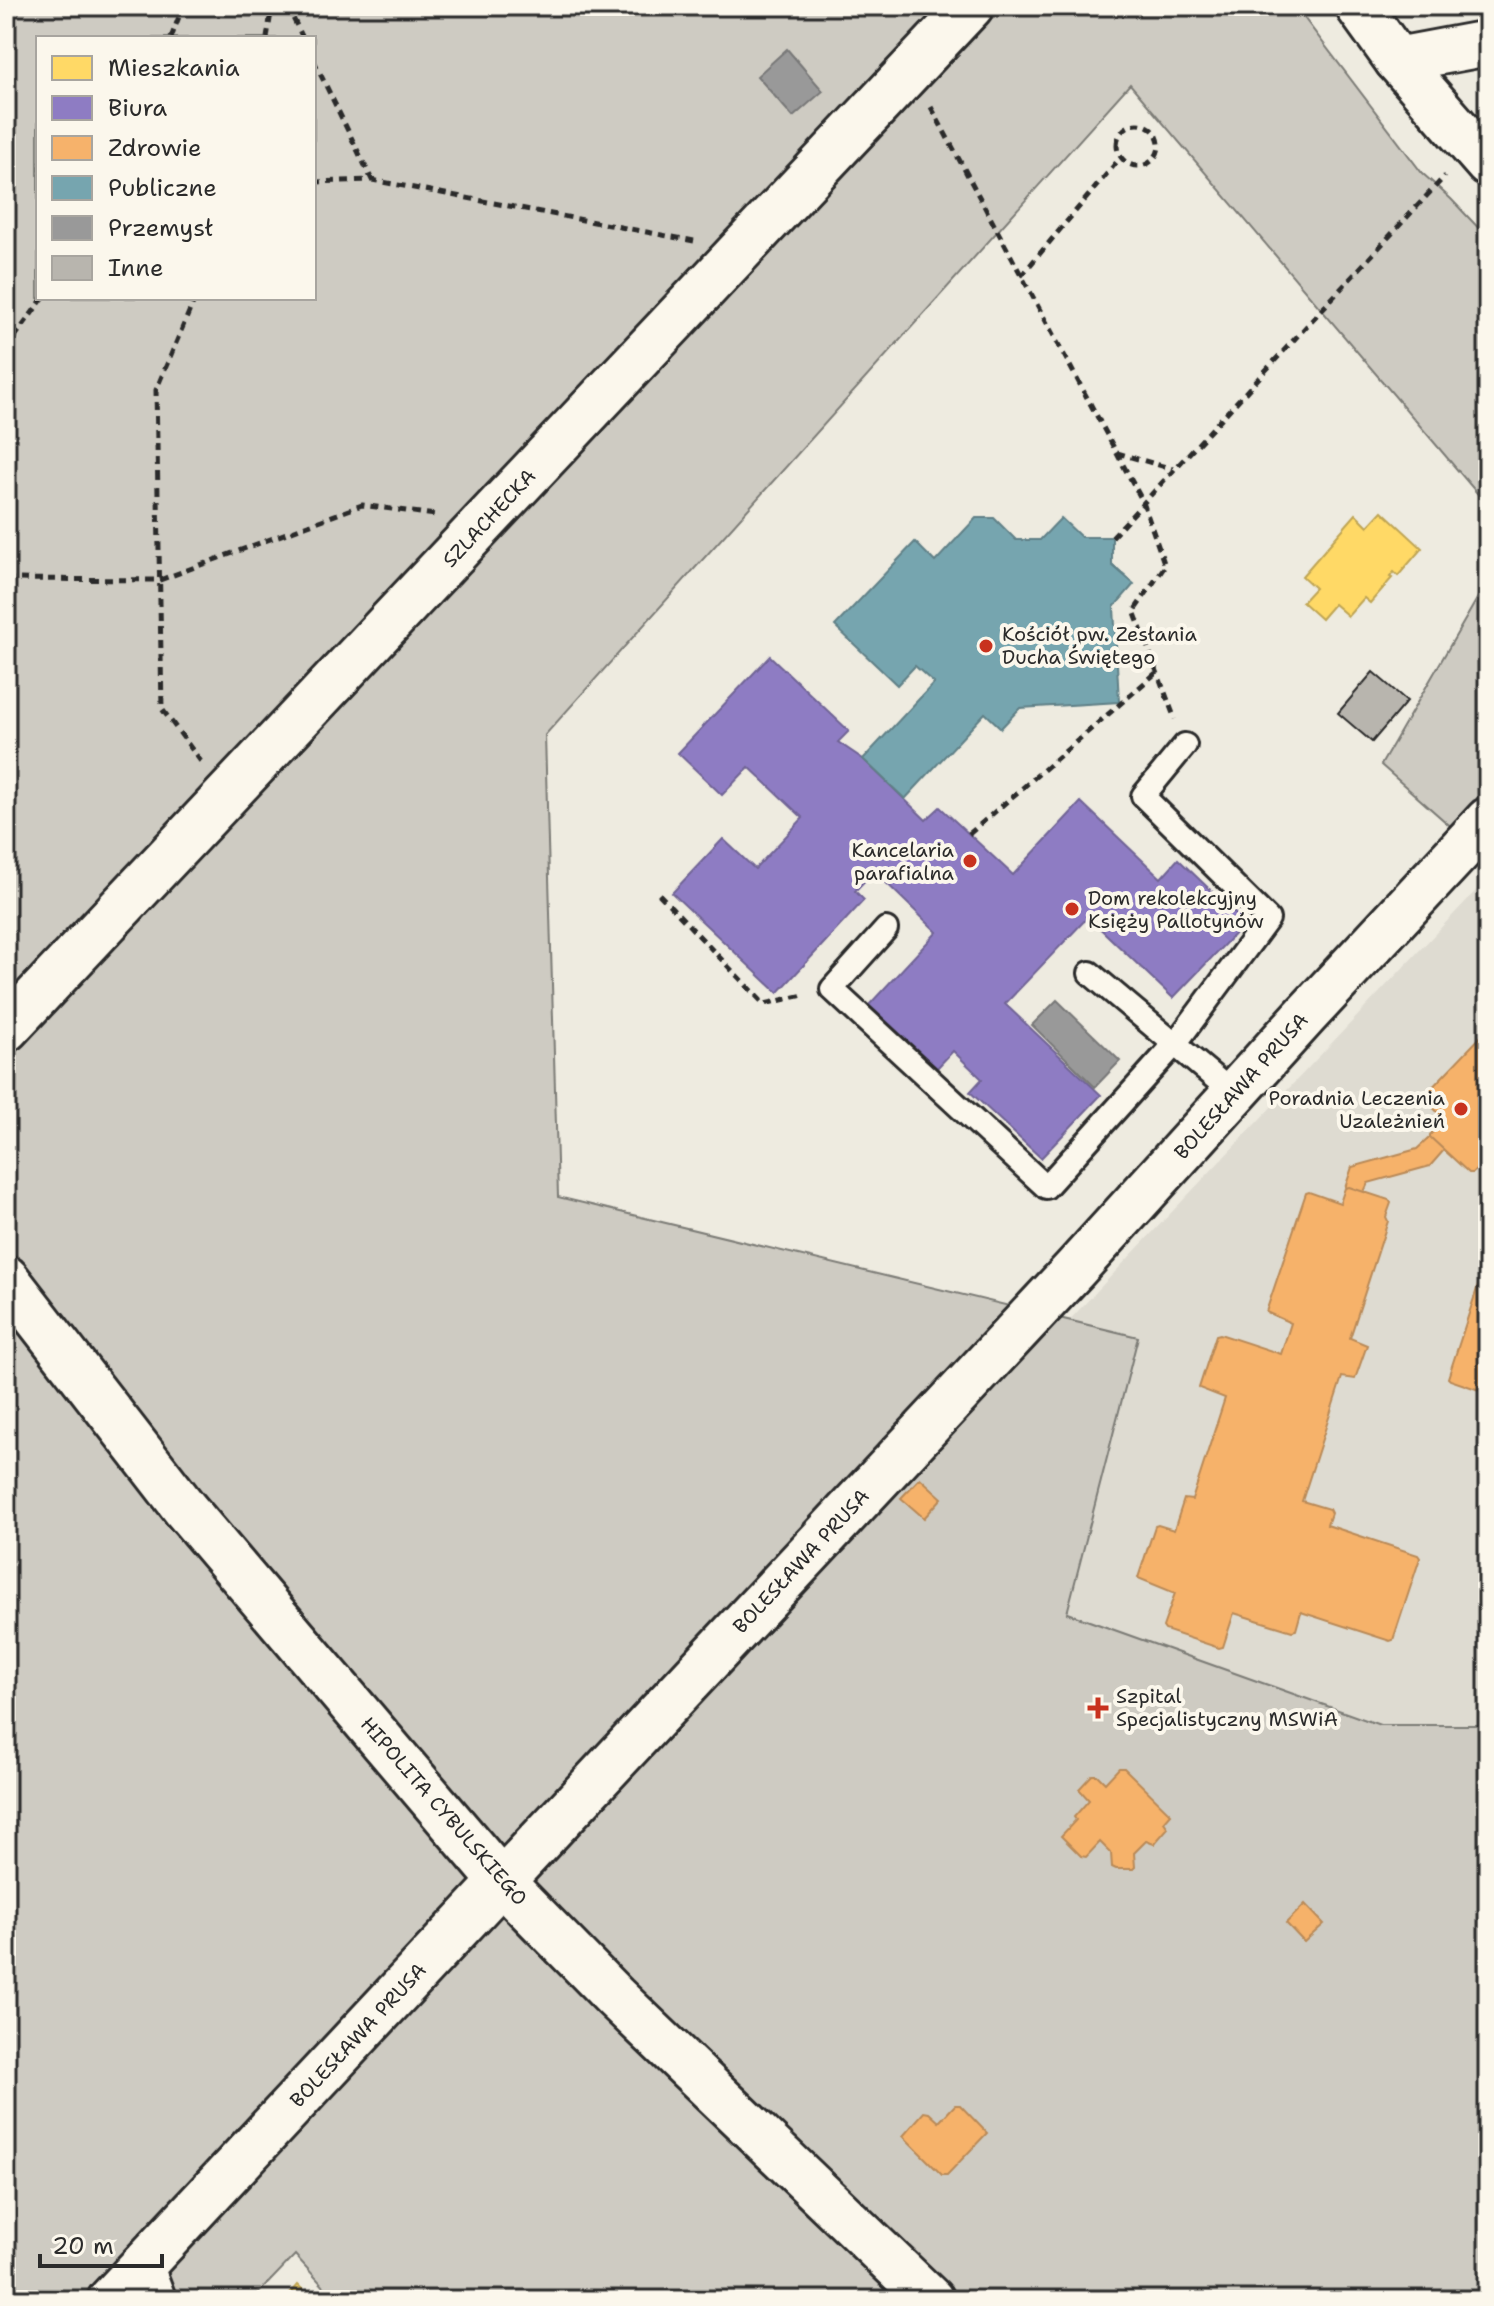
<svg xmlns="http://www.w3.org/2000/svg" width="1494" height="2306" font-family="'Shantell Sans',sans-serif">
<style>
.built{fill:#dedbd1}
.green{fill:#cecbc2;stroke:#7c7b76;stroke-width:2;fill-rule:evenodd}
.homes{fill:#ffd966;stroke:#bfa554;stroke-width:2}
.offices{fill:#8e7cc3;stroke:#706495;stroke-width:2}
.health{fill:#f6b26b;stroke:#b98a58;stroke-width:2}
.public{fill:#76a5af;stroke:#608087;stroke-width:2}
.industry{fill:#999;stroke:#787878;stroke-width:2}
.building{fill:#b8b5ae;stroke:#2b2b2b;stroke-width:2}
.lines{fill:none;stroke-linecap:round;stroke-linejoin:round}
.lane-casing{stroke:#2b2b2b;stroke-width:28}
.street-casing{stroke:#2b2b2b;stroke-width:50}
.secondary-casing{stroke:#2b2b2b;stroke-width:50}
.path{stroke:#2b2b2b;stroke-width:5;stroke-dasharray:8 6;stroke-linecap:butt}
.lane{stroke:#fbf7ec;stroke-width:22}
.street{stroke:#fbf7ec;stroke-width:44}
.secondary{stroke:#fbf7ec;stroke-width:44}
.poi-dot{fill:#c8321e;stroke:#fbf7ec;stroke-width:3}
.labels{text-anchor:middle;stroke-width:8;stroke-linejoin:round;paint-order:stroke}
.street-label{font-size:20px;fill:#2b2b2b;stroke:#fbf7ec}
.poi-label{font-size:20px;fill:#2b2b2b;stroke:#fbf7ec;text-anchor:start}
</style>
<rect width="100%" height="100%" fill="#eeebe0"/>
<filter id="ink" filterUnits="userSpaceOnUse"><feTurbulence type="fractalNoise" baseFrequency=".0125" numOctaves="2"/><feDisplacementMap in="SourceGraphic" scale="16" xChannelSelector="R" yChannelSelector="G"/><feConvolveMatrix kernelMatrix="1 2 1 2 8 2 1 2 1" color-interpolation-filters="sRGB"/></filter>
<g filter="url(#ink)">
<path class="built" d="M1488,878V2300L920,1478Z"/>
<path class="green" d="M6,6H1295L1422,173L1451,199L1488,238V506L1130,84L545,735L558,1197L1138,1337L1067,1613L1380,1725H1488V2300H336L295,2255L252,2300H6ZM38,38H314V298H38Z
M1488,580V798L1456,831L1381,765Z"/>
<path class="homes" d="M1382,511L1422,548L1398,576L1394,572L1390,577L1392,578L1370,603L1364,598L1348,616L1334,604L1321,619L1302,602L1315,588L1302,576L1356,514L1368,526Z
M298,2285L313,2300H285Z"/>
<path class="offices" d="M770,656L849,731L838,742L863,759L926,820L940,807L1013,875L1081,802L1161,878L1178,859L1245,923L1173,998L1088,917L1005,1004L1101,1095L1041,1158L970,1092L982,1079L953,1051L937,1068L869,1005L937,932L874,871L855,891L864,900L778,993L672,893L723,839L755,869L803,818L749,767L722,795L678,753Z"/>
<path class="health" d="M1488,1029V1160L1487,1159L1473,1173H1469L1430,1137V1135L1444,1119L1423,1097Z
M1430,1137L1444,1150L1430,1166L1368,1183L1364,1192L1349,1187L1345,1188L1352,1167L1417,1149Z
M1349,1187L1389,1200L1391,1203L1386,1217L1388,1221L1350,1338L1367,1345L1355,1379L1342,1377L1302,1501L1329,1509L1331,1513L1327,1525L1418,1555L1420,1558L1393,1640L1390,1641L1301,1612L1296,1630L1292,1631L1234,1613L1223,1647L1219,1648L1165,1630L1163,1627L1175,1593L1138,1578L1155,1526L1158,1525L1174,1530L1184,1499L1192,1500L1225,1398L1199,1388L1216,1335L1220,1334L1281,1354L1291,1323L1266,1312L1306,1193L1309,1192L1340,1203L1345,1188Z
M1488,1255V1393L1450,1380L1448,1378Z
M920,1478L942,1498L924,1518L901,1498Z
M1119,1768H1124L1171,1814L1164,1822L1168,1828L1154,1844L1146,1841L1134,1853L1135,1867L1133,1869H1116L1112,1867L1111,1853L1100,1842L1086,1857L1081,1856L1061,1836L1076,1820L1074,1817L1089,1800L1079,1789L1092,1775H1097L1105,1783Z
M1305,1904L1324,1924L1304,1942L1286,1923Z
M955,2105H960L987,2133L947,2175H942L903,2136L924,2112L929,2113L939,2122Z"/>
<path class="public" d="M976,518H994L1016,540H1040L1061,518L1081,537H1112V565L1134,584L1114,607L1119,702L1020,708L1001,728L985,713L905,799L863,759L934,683L915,666L897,685L835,626L915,542L935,562Z"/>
<path class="industry" d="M787,49L823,91L793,117L757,76Z
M1057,1000L1120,1061L1095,1087L1032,1025Z"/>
<path class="building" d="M1373,672L1407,701L1372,742L1338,713Z"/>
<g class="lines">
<defs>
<path id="lane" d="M886,929L832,989L1046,1187L1175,1044L1268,919L1143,796L1185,745
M1090,973L1234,1094
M149,2258L165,2300"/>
<path id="street" d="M1397,60L1488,43
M6,1029L971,6
M6,1278L185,1509L501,1881L615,1997L931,2300
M110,2300L1075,1269L1306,1015L1488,820"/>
<path id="secondary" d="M1358,6L1397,60L1488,164"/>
</defs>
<use href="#lane" class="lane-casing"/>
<use href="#street" class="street-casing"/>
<use href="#secondary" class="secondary-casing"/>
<path class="path" d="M287,6L303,38
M171,38L183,6
M267,38L272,6
M314,61L372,180
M931,107L1143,502L1165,566L1134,611L1175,719
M1117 145a21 21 0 1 1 42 0a21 21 0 1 1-42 0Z
M314,182L372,180L694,241
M1021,276L1121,157
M195,298L156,390L162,709L202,763
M6,349L43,298
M1117,453L1173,469
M1112,537L1445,176
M6,579L160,580L362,505L435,515
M969,834L1156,673
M659,894L764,1004L804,995"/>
<use href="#lane" class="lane"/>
<use href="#street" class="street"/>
<use href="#secondary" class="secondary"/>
</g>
</g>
<g class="poi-dot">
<circle cx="986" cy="646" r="8"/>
<circle cx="970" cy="861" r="8"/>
<circle cx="1072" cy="909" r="8"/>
<circle cx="1461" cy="1109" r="8"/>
<path d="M1094 1696h8v8h8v8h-8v8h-8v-8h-8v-8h8z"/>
</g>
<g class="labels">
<g class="street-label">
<text transform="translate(489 518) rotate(-47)" y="7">SZLACHECKA</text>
<text transform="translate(1241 1086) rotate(-48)" y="7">BOLESŁAWA PRUSA</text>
<text transform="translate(801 1561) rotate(-47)" y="7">BOLESŁAWA PRUSA</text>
<text transform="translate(444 1811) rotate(49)" y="7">HIPOLITA CYBULSKIEGO</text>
<text transform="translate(358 2035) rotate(-47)" y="7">BOLESŁAWA PRUSA</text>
</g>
<g class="poi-label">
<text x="1002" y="641">Kościół pw. Zesłania<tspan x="1002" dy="23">Ducha Świętego</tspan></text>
<text x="954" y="857" text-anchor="end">Kancelaria<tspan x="954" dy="23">parafialna</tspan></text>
<text x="1088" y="905">Dom rekolekcyjny<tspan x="1088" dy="23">Księży Pallotynów</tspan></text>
<text x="1445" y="1105" text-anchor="end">Poradnia Leczenia<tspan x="1445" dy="23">Uzależnień</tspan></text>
<text x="1116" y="1703">Szpital<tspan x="1116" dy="23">Specjalistyczny MSWiA</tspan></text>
</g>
</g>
<rect width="1494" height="2306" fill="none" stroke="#fbf7ec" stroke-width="32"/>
<rect x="16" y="16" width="1462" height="2274" fill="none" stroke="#2b2b2b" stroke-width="3" filter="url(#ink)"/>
<rect x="36" y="36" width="280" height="264" fill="#fbf7ec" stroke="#a8a59f" stroke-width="2"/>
<rect x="52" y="56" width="40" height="24" fill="#ffd966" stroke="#a8a59f" stroke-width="2"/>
<text x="108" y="76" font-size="24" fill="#2b2b2b">Mieszkania</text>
<rect x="52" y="96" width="40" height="24" fill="#8e7cc3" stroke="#a8a59f" stroke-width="2"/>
<text x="108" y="116" font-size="24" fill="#2b2b2b">Biura</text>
<rect x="52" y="136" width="40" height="24" fill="#f6b26b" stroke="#a8a59f" stroke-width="2"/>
<text x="108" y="156" font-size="24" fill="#2b2b2b">Zdrowie</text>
<rect x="52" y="176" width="40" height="24" fill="#76a5af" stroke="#a8a59f" stroke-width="2"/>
<text x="108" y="196" font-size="24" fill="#2b2b2b">Publiczne</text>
<rect x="52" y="216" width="40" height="24" fill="#999999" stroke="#a8a59f" stroke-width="2"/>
<text x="108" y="236" font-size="24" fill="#2b2b2b">Przemysł</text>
<rect x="52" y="256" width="40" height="24" fill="#b8b5ae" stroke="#a8a59f" stroke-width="2"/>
<text x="108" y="276" font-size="24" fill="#2b2b2b">Inne</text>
<path d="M40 2254v12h122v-12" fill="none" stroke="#2b2b2b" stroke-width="4"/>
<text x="52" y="2254" font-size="24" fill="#2b2b2b" stroke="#fbf7ec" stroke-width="6" paint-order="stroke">20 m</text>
</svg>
